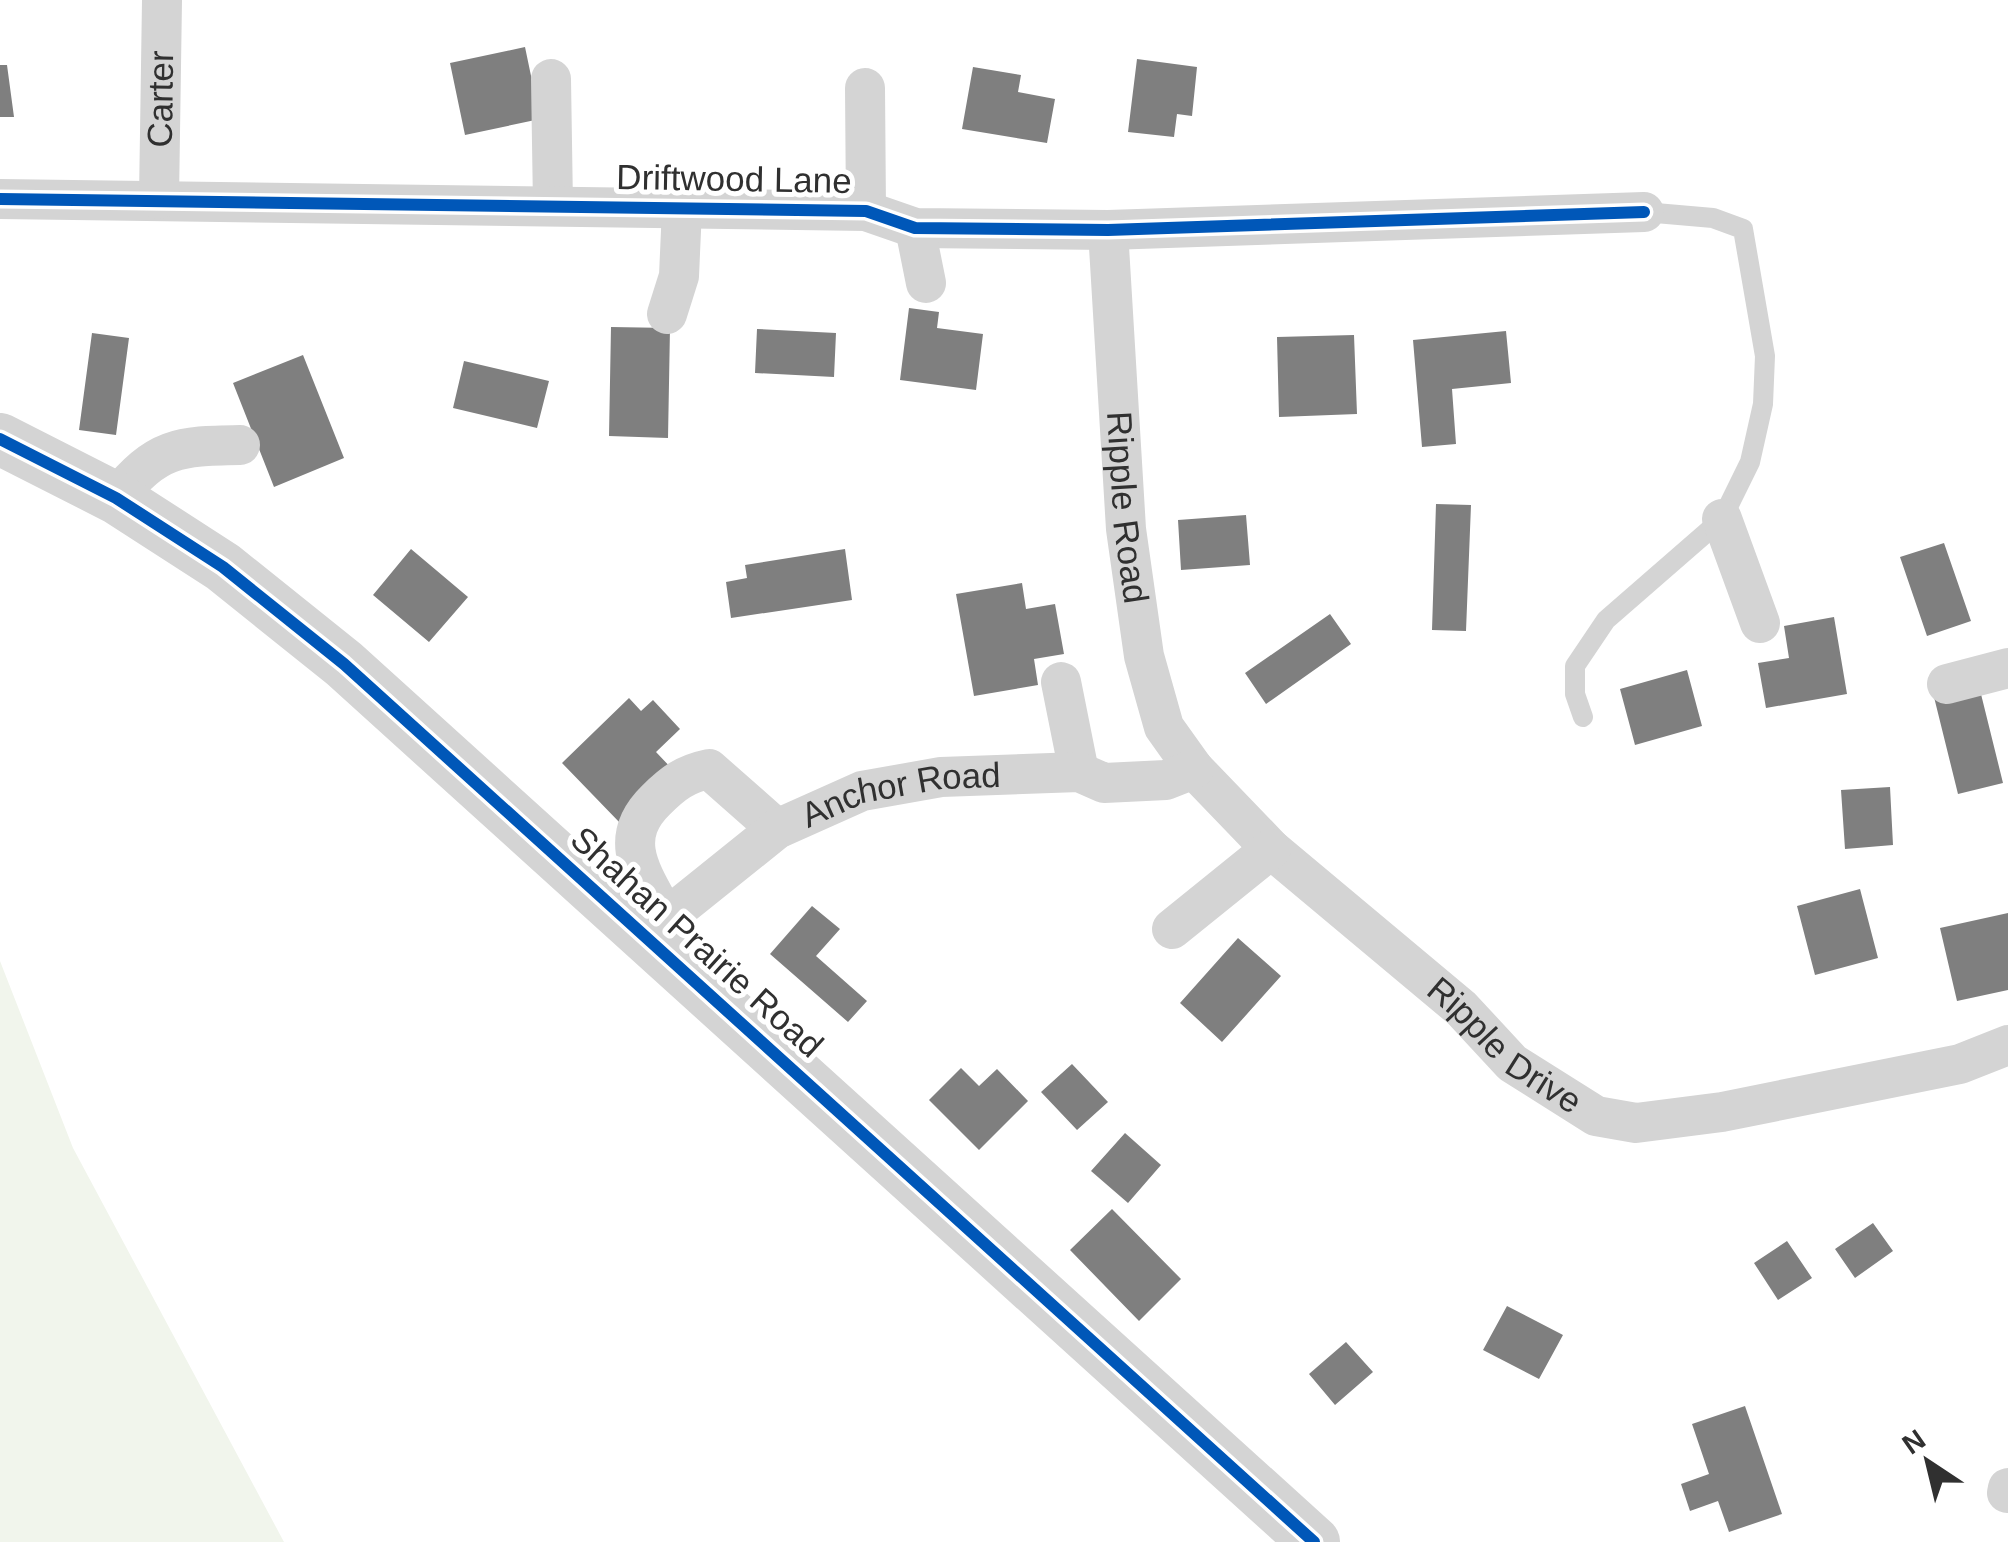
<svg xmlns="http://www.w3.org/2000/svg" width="2008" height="1542" font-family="Helvetica,sans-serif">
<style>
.green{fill:#f1f5ec}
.building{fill:#7f7f7f}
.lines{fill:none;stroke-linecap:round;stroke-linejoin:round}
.service{stroke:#d4d4d4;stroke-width:20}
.minor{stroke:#d4d4d4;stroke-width:40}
.tertiary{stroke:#d4d4d4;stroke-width:52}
.cycleway-casing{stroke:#fff;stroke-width:19}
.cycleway{stroke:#0057b8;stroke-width:12}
.labels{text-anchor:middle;stroke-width:10;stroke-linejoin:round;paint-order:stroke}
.street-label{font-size:35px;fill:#303030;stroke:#fff}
</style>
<rect width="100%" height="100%" fill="#fff"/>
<path class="green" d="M0,961L73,1148L284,1542H0Z"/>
<path class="building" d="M525,47L540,119L465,135L450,63Z
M1137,59L1197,67L1192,116L1177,114L1174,137L1128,132Z
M0,65H7L14,117H0Z
M973,67L1021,75L1018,92L1055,99L1047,143L962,129Z
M909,308L939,312L937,328L983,334L976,390L900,380Z
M611,327L670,328L668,438L609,436Z
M757,329L836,333L834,377L755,373Z
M1506,331L1511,383L1452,389L1456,444L1422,447L1413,340Z
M92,333L129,338L116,435L79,430Z
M1354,335L1357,414L1279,417L1277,337Z
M303,355L344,458L274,487L233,383Z
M464,361L549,381L537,428L453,408Z
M1436,504L1471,505L1466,631L1432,630Z
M1246,515L1250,565L1181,570L1178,520Z
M1944,543L1971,621L1927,636L1900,557Z
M411,549L468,597L429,642L373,595Z
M845,549L852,600L731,618L726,582L747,578L745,565Z
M1022,583L1026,609L1055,604L1064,654L1034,659L1038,685L974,696L956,594Z
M1330,614L1351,644L1266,704L1245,673Z
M1834,617L1847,694L1766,708L1758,663L1789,658L1784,626Z
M1687,670L1702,726L1635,745L1620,689Z
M1979,686L2003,783L1958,794L1934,697Z
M629,698L641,711L653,700L680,729L656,752L675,772L621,824L562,763Z
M1890,787L1893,845L1845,849L1841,790Z
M1860,889L1878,958L1815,975L1797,906Z
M812,906L840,929L816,956L867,1001L848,1022L770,954Z
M2008,913V990L1957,1001L1940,928Z
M1238,938L1281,976L1222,1042L1180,1003Z
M1072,1064L1108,1102L1077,1130L1041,1092Z
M961,1068L979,1086L997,1069L1028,1101L979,1150L929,1100Z
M1125,1133L1161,1165L1128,1203L1091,1171Z
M1112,1209L1181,1279L1139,1321L1070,1250Z
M1873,1223L1893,1251L1855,1278L1835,1249Z
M1787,1241L1812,1278L1778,1300L1754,1263Z
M1507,1306L1563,1335L1539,1379L1483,1350Z
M1346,1342L1373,1372L1335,1405L1309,1374Z
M1745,1406L1782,1514L1729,1532L1718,1501L1690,1511L1681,1484L1709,1474L1692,1424Z"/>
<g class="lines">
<path class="service" d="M1583,717L1575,694V666L1606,620L1722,519L1750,462L1763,404L1765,356L1743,229L1713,218L1644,212"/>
<g class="minor">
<path d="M551,79L553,206"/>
<path d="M865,88L866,211"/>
<path d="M0,199L866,211L915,228L1108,230L1644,212"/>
<path id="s1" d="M159,199L162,0"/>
<path d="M915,228L926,283"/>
<path id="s2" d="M1108,230L1126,529L1144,656L1164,727L1194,769L1271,849L1461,1008L1512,1063L1596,1116L1636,1123L1722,1112L1960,1064L2008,1045"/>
<path d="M667,314L679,276L682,208"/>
<path d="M116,498C157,447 178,446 240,445"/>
<path d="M1722,519L1760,623"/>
<path d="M1061,682L1079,772"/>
<path d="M1947,684L2008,668"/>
<path d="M666,918C643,875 615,840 656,800C673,783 685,774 709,769L777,829"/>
<path d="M1172,929L1271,849"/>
<path id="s3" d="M645,935L777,829L862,791L941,777L1079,772L1104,783L1166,780L1194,769"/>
<path d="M2007,1493L2008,1488"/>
</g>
<path class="tertiary" d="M0,439L116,498L223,567L344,664L1314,1542"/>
<defs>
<path id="cycleway" d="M0,199L866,211L915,228L1108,230L1644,212
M0,439L116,498L223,567L344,664L1314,1542"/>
</defs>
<use href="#cycleway" class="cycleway-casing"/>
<use href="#cycleway" class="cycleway"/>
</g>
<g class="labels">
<g class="street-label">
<text dy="12" stroke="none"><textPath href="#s1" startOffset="100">Carter</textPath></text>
<text transform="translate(734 179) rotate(1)" y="12">Driftwood Lane</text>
<text dy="12" stroke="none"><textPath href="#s2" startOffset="278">Ripple Road</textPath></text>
<text dy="12" stroke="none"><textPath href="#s3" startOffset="300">Anchor Road</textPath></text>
<text transform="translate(697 942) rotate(42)" y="12">Shahan Prairie Road</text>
<text dy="12" stroke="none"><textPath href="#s2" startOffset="970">Ripple Drive</textPath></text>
</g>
</g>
<g transform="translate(1928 1462) rotate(325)" stroke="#ffffff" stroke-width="8" paint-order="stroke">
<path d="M0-8L18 38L0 25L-18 38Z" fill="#303030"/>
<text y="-15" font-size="28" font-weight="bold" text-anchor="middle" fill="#303030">N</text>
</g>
</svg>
